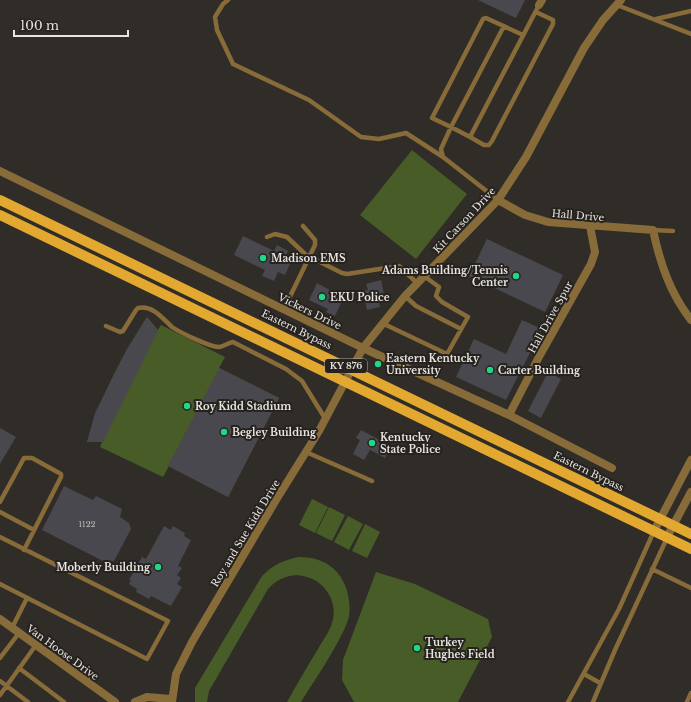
<svg xmlns="http://www.w3.org/2000/svg" width="691" height="702" font-family="'Libre Baskerville',serif">
<style>
.green{fill:#485c27}
.building{fill:#48484e}
.lines{fill:none;stroke-linecap:round;stroke-linejoin:round}
.lane{stroke:#876b39;stroke-width:4.5}
.street{stroke:#876b39;stroke-width:8}
.primary{stroke:#e3a830;stroke-width:10}
.poi-dot{fill:#1fd887;stroke:#26221e;stroke-width:1.5}
.labels{text-anchor:middle;stroke-width:4;stroke-linejoin:round;paint-order:stroke}
.number-label{font-size:8px;fill:#bfbdbc}
.shield{fill:#26221e;stroke:#adaaa6;stroke-width:1}
.shield-label{font-size:9px;font-weight:bold;fill:#e7e4e1}
.street-label{font-size:10px;fill:#e7e4e1;stroke:#26221e}
.poi-label{font-size:10px;font-weight:bold;fill:#e7e4e1;stroke:#26221e;text-anchor:start}
</style>
<rect width="100%" height="100%" fill="#302c28"/>
<path class="green" d="M412,150L467,194L416,259L360,215Z
M147,317L158,330L161,325L225,357L219,368L279,398L228,497L169,466L163,477L100,447L102,442H87C100,397 122,356 147,317Z
M312,499L328,507L315,533L299,525Z
M329,507L345,515L332,541L316,533Z
M348,516L363,524L349,550L334,542Z
M365,524L380,532L367,558L352,551Z
M299,557C314,557 327,561 337,572C347,584 351,600 349,616C346,634 313,683 301,702H287C297,684 307,667 318,649C323,640 331,630 333,619C337,601 325,582 307,577C292,572 278,578 268,589L209,691L207,702H195V688L262,576C273,565 283,560 299,557Z
M376,572L415,584L488,619L492,637L458,702H354L342,680L343,660Z"/>
<path class="building" d="M478,0H525L516,18Z
M243,236L274,251L277,245L288,251L284,261L290,264L285,275L278,272L274,281L262,276L265,270L234,255Z
M487,239L563,275L545,312L469,276Z
M381,280L385,299L379,300L380,307L367,310L363,291L368,290L366,284Z
M317,283L330,290L328,294L342,301L335,316L326,312L328,309L309,300Z
M147,317L158,331L103,442H87L95,413L127,349Z
M522,320L542,329L506,400L456,377L474,339L506,354Z
M219,368L279,398L228,497L168,466Z
M548,372L561,379L541,418L528,411Z
M0,428L16,437L0,464Z
M361,430L391,446L385,458L370,450L364,460L353,454L360,440L356,438Z
M64,486L93,500L96,496L122,509L120,517L129,523L131,529L114,561L105,562L42,530Z
M164,526L171,530L173,526L185,533L184,536L191,540L178,566L182,568L177,575L181,578L177,584L182,587L171,606L151,596L149,599L136,592L137,589L129,584L131,580H129L142,557L146,559Z"/>
<g class="lines">
<path class="lane" d="M228,0L223,4L215,17L217,30L233,64L309,100L361,137L379,139L406,133L443,157
M617,5L691,34
M656,19L691,11
M504,26L451,127L432,118L483,19L486,18L523,35
M470,137L484,145H489L492,141L553,24V20L536,12
M498,200L443,157L441,149L451,127L470,137L539,5
M653,230L673,231
M267,237L275,234L287,237L306,255L342,273L347,274L399,266L417,283
M405,296L416,306L461,329
M284,309L315,245V240L303,226
M382,323L447,354L468,317L442,302L436,296L439,287L424,276
M106,326L120,332L123,331L136,310L138,308C153,305 162,318 172,327C181,333 208,346 218,347C224,347 227,343 233,342L286,369L302,381L326,420
M306,452L372,481
M0,502L24,458H32L61,474V477L24,550
M0,512L34,530
M0,537L168,621L147,659L0,584
M652,569L691,588
M12,628L27,598
M0,658L19,633
M19,668L64,702
M584,674L600,683
M0,681L28,702
M86,681L90,674
M0,695L36,645
M568,702L619,609L654,531
M593,702L615,650L667,538
M687,702L691,693"/>
<path class="street" d="M539,5L542,0
M0,171L363,348L509,415L612,468
M498,200L525,215L548,222L653,230C660,263 670,293 691,320
M509,415L540,355L591,264L595,252L590,226
M654,531L691,460
M667,537L691,492
M0,619L115,702
M135,702L147,697L171,699
M172,702L176,674L192,642L276,500L319,431L363,348L405,296L498,200L526,157L584,48L603,20L621,0"/>
<path class="primary" d="M0,200L691,534
M0,215L691,549"/>
</g>
<g class="poi-dot">
<circle cx="263" cy="258" r="4"/>
<circle cx="516" cy="276" r="4"/>
<circle cx="322" cy="297" r="4"/>
<circle cx="378" cy="364" r="4"/>
<circle cx="490" cy="370" r="4"/>
<circle cx="187" cy="406" r="4"/>
<circle cx="224" cy="432" r="4"/>
<circle cx="372" cy="443" r="4"/>
<circle cx="158" cy="567" r="4"/>
<circle cx="417" cy="648" r="4"/>
</g>
<g class="labels">
<g class="number-label">
<text x="87" y="527">1122</text>
</g>
<rect class="shield" x="325" y="359" width="42" height="14" rx="3"/>
<g class="shield-label">
<text x="346" y="369">KY 876</text>
</g>
<g class="street-label">
<text transform="translate(578 215) rotate(5)" y="4">Hall Drive</text>
<text transform="translate(464 220) rotate(-47)" y="4">Kit Carson Drive</text>
<text transform="translate(310 311) rotate(26)" y="4">Vickers Drive</text>
<text transform="translate(550 317) rotate(-61)" y="4">Hall Drive Spur</text>
<text transform="translate(297 329) rotate(26)" y="4">Eastern Bypass</text>
<text transform="translate(589 471) rotate(26)" y="4">Eastern Bypass</text>
<text transform="translate(245 533) rotate(-59)" y="4">Roy and Sue Kidd Drive</text>
<text transform="translate(63 652) rotate(36)" y="4">Van Hoose Drive</text>
</g>
<g class="poi-label">
<text x="271" y="262">Madison EMS</text>
<text x="508" y="274" text-anchor="end">Adams Building/Tennis<tspan x="508" dy="12">Center</tspan></text>
<text x="330" y="301">EKU Police</text>
<text x="386" y="362">Eastern Kentucky<tspan x="386" dy="12">University</tspan></text>
<text x="498" y="374">Carter Building</text>
<text x="195" y="410">Roy Kidd Stadium</text>
<text x="232" y="436">Begley Building</text>
<text x="380" y="441">Kentucky<tspan x="380" dy="12">State Police</tspan></text>
<text x="150" y="571" text-anchor="end">Moberly Building</text>
<text x="425" y="646">Turkey<tspan x="425" dy="12">Hughes Field</tspan></text>
</g>
</g>
<path d="M14 30v6h114v-6" fill="none" stroke="#e7e4e1" stroke-width="2"/>
<text x="20" y="30" font-size="12" fill="#e7e4e1" stroke="#26221e" stroke-width="3" paint-order="stroke">100 m</text>
</svg>
